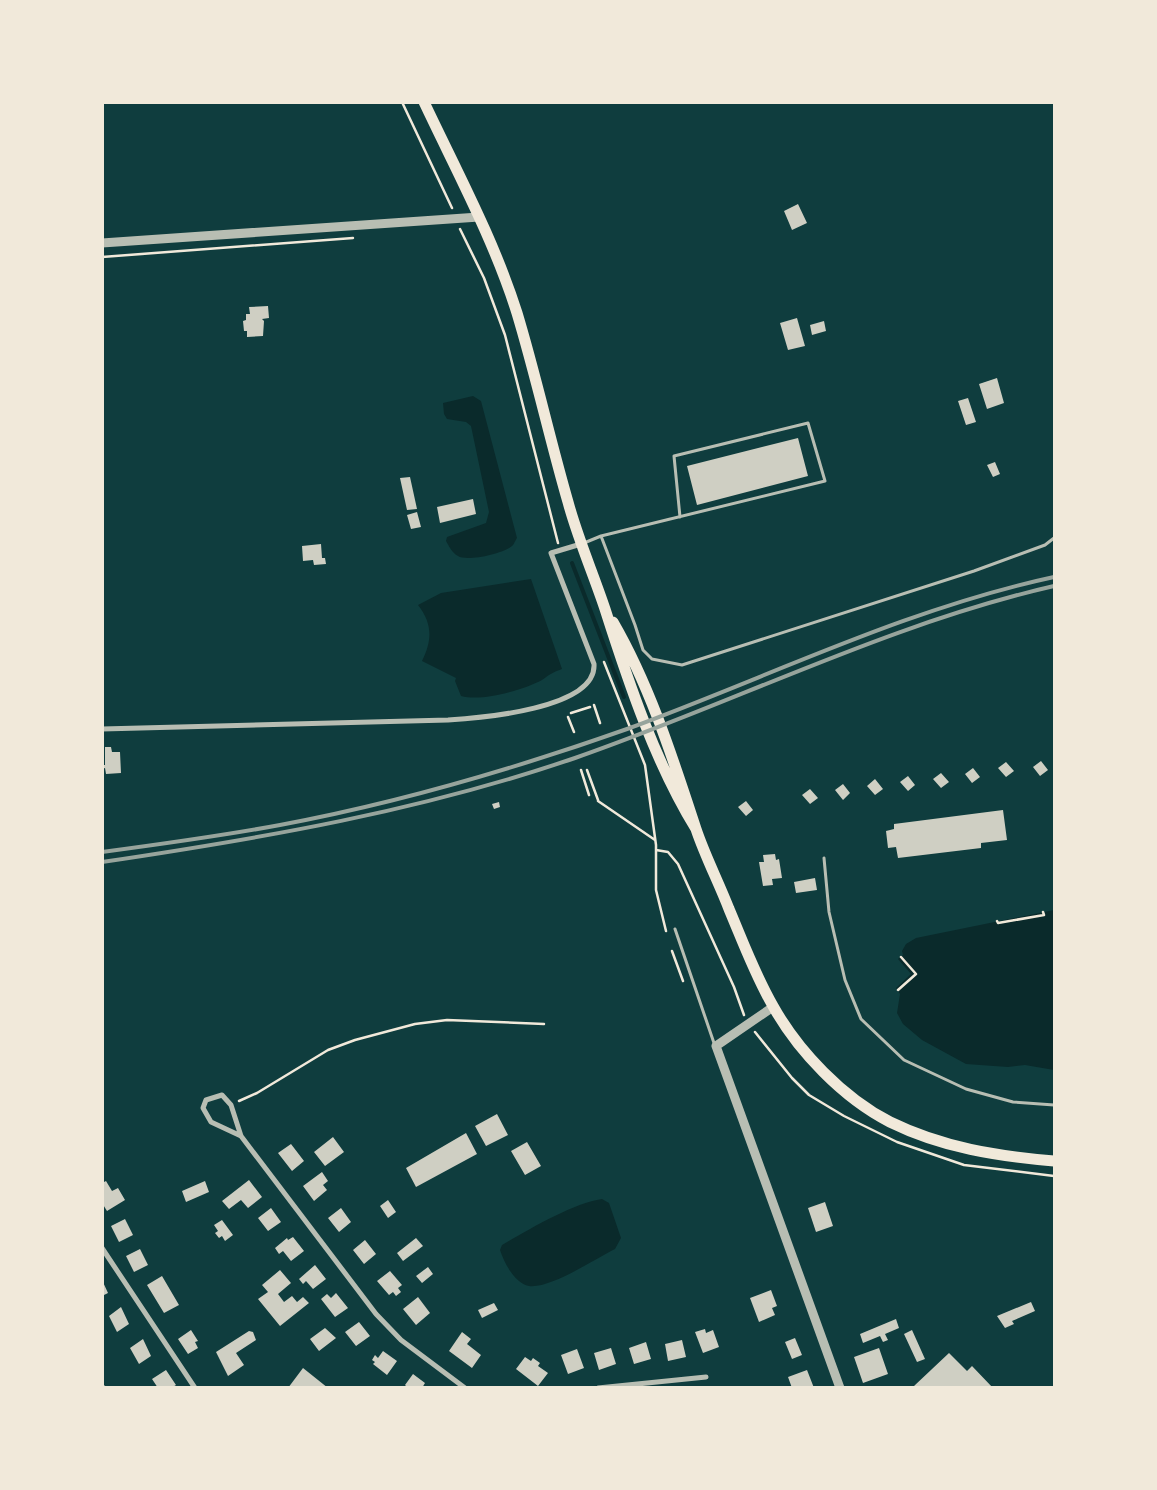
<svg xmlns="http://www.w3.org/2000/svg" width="1157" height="1490" font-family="Overpass,sans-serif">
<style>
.water{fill:#0a2a2b}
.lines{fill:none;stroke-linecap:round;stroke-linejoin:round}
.stream{stroke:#0a2a2b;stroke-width:4}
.building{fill:#cfcfc3}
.path{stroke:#f1e9da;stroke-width:2.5}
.service{stroke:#b8beb3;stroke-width:3}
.minor{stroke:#b8beb3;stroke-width:5}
.tertiary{stroke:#b8beb3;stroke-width:9}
.primary{stroke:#f1e9da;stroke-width:11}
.rail{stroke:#97a49c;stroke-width:4}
</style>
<rect width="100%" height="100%" fill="#0f3d3e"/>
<path class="water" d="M473,396L481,401L517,538C516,539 514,544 513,545C506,553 467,562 458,556C452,553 449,546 446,541L447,537L486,523L489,512L471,426L466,422L447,419L444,414L443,403Z
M531,579L562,669C553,672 549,675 542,680C523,690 482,702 461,696L455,681L456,678L422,661C432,641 433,624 418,605L441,593Z
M1054,910V1070L1025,1065L1008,1067L966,1064L922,1040L903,1024L897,1013L900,994L896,988L911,974L898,959L903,955L902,951L906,944L916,938Z
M602,1199L609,1203L621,1238L615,1249C595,1259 550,1289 529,1286C514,1283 504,1262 500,1250L502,1245C528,1230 573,1203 602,1199Z"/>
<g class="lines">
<path class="stream" d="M572,563L624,697"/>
</g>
<path class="building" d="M798,204L807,223L792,230L784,211Z
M268,306L269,318L262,319L264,321L263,336L247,337V331H244L243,321L246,320V314H250L249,307Z
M797,318L805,346L788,350L780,323Z
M824,321L826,331L812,335L810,325Z
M997,378L1004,403L987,409L979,384Z
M968,398L976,422L966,425L958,401Z
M798,438L808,476L697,505L687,466Z
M995,462L1000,474L993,477L987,465Z
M410,477L417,509L407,510L400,478Z
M473,499L476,514L440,523L437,507Z
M417,512L421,527L411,529L407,515Z
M321,544L322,558H325L326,564L314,565L313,560L303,561L302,546Z
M105,747H111L112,752H120L121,773L106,774L105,768L102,769V765H105Z
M1041,761L1048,770L1040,776L1033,767Z
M1006,762L1014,771L1006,777L998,768Z
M973,768L980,777L972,783L965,774Z
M941,773L949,782L941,788L933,779Z
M908,776L915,785L908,791L900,782Z
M875,779L883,789L875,795L867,786Z
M843,784L850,793L843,800L835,790Z
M810,789L818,798L810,804L802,795Z
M746,801L753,810L746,816L738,807Z
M499,802L500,807L494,809L492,804Z
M1003,810L1007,840L981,843V848L898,858L896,847L888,848L886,831L894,829V824Z
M775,854L776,860L779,859L782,878L772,879L773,885L763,886L759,862H764L763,855Z
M815,878L817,890L796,893L794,882Z
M497,1114L508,1135L486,1146L475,1126Z
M466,1133L477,1154L416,1187L406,1168Z
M333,1137L344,1152L325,1166L314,1152Z
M527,1142L541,1166L525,1175L511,1151Z
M291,1144L304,1161L292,1171L278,1153Z
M322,1172L328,1181L323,1185L327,1190L314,1201L303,1186Z
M249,1180L262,1197L248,1208L241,1200L229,1209L222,1201Z
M106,1181L112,1191L118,1188L125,1200L107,1211L102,1203V1183Z
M205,1181L209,1192L186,1202L182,1191Z
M388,1200L396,1212L388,1218L380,1206Z
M825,1202L833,1226L816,1232L808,1208Z
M271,1208L281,1222L268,1231L258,1218Z
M341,1208L351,1222L339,1232L328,1218Z
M125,1219L133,1235L119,1242L111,1226Z
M222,1220L233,1235L225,1241L222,1236L219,1238L215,1233L218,1231L214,1225Z
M293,1237L304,1251L291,1261L283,1251L279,1254L275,1248L287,1238L288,1240Z
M416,1238L423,1246L403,1261L397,1253Z
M365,1240L376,1254L364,1264L353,1250Z
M140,1249L148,1265L134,1272L126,1256Z
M315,1265L326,1279L313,1289L306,1281L303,1284L299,1279Z
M428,1267L433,1274L422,1283L416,1276Z
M280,1270L291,1283L278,1294L284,1302L292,1296L297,1302L303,1297L309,1303L280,1326L258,1299L268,1292L262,1285Z
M390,1271L402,1285L398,1288L401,1292L396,1296L393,1292L389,1295L377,1281Z
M162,1276L179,1305L164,1313L147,1285Z
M102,1280L108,1293L102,1296Z
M771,1290L777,1306L772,1308L775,1315L759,1322L750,1298Z
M336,1293L348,1308L335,1317L321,1299L327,1294L331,1298Z
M418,1297L430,1313L416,1325L403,1309Z
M1031,1302L1035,1311L1012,1321L1014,1324L1005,1328L997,1316Z
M494,1303L498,1310L482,1318L478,1310Z
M121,1307L129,1324L117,1332L109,1316Z
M896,1319L899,1328L885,1334L888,1340L883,1342L880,1336L863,1343L860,1334Z
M359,1322L370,1336L356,1346L345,1332Z
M325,1328L336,1338L319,1351L310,1339Z
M705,1329L706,1333L713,1330L719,1347L703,1353L695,1332Z
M191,1330L198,1341L195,1342L198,1348L188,1354L178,1339Z
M912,1330L925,1359L917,1362L904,1334Z
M249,1331L253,1332L256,1340L236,1353L244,1365L228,1376L216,1352Z
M462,1332L471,1339L467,1344L481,1355L472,1368L449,1351Z
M795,1338L802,1355L792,1359L785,1342Z
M143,1339L151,1356L139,1364L130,1348Z
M682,1340L686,1357L668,1361L665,1344Z
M646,1342L651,1359L634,1364L629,1348Z
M611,1348L616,1364L599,1370L594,1353Z
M879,1348L888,1374L863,1383L854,1357Z
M577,1349L584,1368L568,1374L561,1355Z
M383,1351L397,1361L387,1375L373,1364L375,1362L372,1360L375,1355L378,1358Z
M949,1353L967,1371L972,1366L993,1388H915L914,1386Z
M525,1357L531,1361L533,1358L540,1363L538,1366L548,1373L538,1386L516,1369Z
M303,1368L328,1388H288Z
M166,1370L176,1385L171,1388H158L152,1379Z
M807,1370L814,1388H792L788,1377Z
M413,1374L425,1383L422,1388H408L405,1385Z"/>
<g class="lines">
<path class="path" d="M402,102L452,208
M460,229L484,278L505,335L558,543
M102,257L353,238
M604,662L645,765L656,845V890L666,931
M594,705L600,723
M571,713L590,707
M568,717L574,732
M581,770L589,795
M587,770L598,800
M598,801L655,840
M656,850L668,852L678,864L734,987L744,1015
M997,921L998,923L1044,915L1043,912
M672,951L683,981
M898,990L916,974L901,957
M755,1032L792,1078L809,1095L844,1116L897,1142L964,1165L1054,1176
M239,1101L257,1093L328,1050L355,1040L415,1024L447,1020L544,1024"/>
<path class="service" d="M601,536L635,625L643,650L652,659L682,665L974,571L1045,545L1054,538
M584,543L601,536L825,481L808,423L674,456L680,517
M824,858L829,912L845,980L861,1019L904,1060L966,1089L1013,1102L1054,1105
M675,929L715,1046
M102,1385L105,1388"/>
<path class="minor" d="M102,729L448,720C480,718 597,709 594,664L551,553L581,544
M241,1136L211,1122L203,1108L206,1100L222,1095L231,1105L241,1136L376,1314L401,1340L465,1388
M102,1248L195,1388
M598,1388L706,1377"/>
<path class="tertiary" d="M102,243L479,217
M773,1007L716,1046L840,1388"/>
<path class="primary" d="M424,102C457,172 494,240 517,313C536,376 550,440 568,502C578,539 593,573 605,609C629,684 655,762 696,829
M613,622C650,686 673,759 696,829C705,856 719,883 729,909C743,942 755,975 773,1006C798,1051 843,1098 890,1122C943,1148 997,1156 1054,1161"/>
<path class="rail" d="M102,852C162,844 221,836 280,825C398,803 514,769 627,729C769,677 905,609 1054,577
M102,862C264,838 420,811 575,758C736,702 888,624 1054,586"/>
</g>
<rect width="1157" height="1490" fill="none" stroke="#f1e9da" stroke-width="208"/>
</svg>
